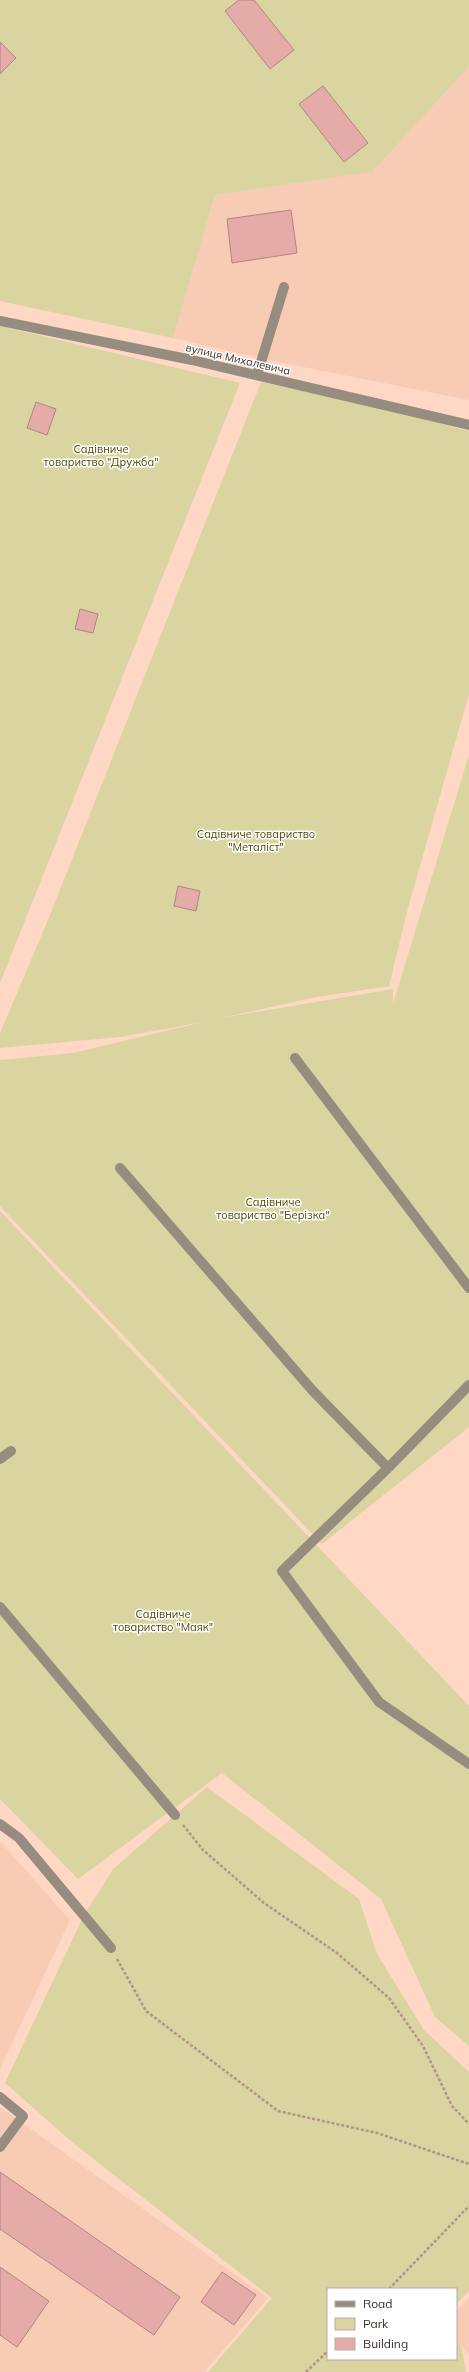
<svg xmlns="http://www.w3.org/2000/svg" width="469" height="2372" font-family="Mulish,sans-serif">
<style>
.built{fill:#f7cbb4}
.green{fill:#dad4a0}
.building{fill:#e5aba8;stroke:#ae8683}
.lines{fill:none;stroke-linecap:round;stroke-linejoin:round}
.path{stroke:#b09486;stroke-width:2.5;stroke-dasharray:3 2;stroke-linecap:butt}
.minor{stroke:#968c7f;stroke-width:10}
.labels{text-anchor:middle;stroke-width:3;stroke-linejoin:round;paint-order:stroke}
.street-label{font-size:11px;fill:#3d2f28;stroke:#fff}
.park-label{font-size:11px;fill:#4f4806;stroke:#fff}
</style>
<rect width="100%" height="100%" fill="#fed8c5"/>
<path class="built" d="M469,64V400L273,361L173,338L215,195L372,172Z
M0,1841L70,1920L0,2069Z
M0,2107L268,2298L204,2372H0Z
M469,2298V2354L456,2340V2311Z"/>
<path class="green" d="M0,0H469V66L372,172L215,195L173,338L0,301Z
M0,326L240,383L0,983Z
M261,382L349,400L469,431V694L408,908L389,986L311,998L221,1018L393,989V1004L469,755V1427L322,1544L0,1206V1060L73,1053L203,1022L120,1037L0,1048V1033L48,920Z
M0,1211L469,1706V2046L435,2017L381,1899L222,1773L78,1879L0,1799Z
M207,1787L359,1899L377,1954L424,2030L469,2072V2291L456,2304V2289H328V2359H456V2338L462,2349L466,2372H208L272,2298L73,2143L5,2083L84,1915L113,1869Z"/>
<path class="building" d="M239,0H254L294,50L270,69L225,11Z
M0,42L16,58L0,74Z
M323,86L368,143L344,162L299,104Z
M291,210L297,253L232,263L227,219Z
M36,402L56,409L47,435L27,428Z
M80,609L98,614L93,633L75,629Z
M178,886L200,891L196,911L174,906Z
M0,2172L180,2297L154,2335L0,2229Z
M0,2267L49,2301L17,2347L0,2335Z
M222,2272L256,2295L234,2325L201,2302Z"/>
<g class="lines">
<path class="path" d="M183,1825L203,1850L264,1903L337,1953L389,1998L423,2046L452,2106L469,2124
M117,1959L146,2011L278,2111L377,2133L469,2164
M389,2289L469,2206
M306,2372L328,2351"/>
<path class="minor" d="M0,321L192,360L469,425
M257,375L284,287
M295,1058L469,1288
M120,1168L312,1390L388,1468
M469,1385L388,1468L282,1571L379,1702L469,1764
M0,1459L11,1451
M0,1607L175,1815
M0,1824L19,1838L111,1948
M0,2097L23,2116L0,2147"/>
</g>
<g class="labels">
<g class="street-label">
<text transform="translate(238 359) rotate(13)" y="4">вулиця Михалевича</text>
</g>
<g class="park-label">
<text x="101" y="453">Садівниче<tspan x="101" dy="13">товариство "Дружба"</tspan></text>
<text x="256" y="838">Садівниче товариство<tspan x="256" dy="13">"Металіст"</tspan></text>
<text x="273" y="1206">Садівниче<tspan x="273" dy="13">товариство "Берізка"</tspan></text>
<text x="163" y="1618">Садівниче<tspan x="163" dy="13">товариство "Маяк"</tspan></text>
</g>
</g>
<rect x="327" y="2288" width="130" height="72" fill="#ffffff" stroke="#b1aca9"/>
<rect x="335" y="2301" width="20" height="6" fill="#968c7f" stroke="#b1aca9"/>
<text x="363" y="2308" font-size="12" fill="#3d2f28">Road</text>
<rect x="335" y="2318" width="20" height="12" fill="#dad4a0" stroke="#b1aca9"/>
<text x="363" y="2328" font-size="12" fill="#3d2f28">Park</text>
<rect x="335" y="2338" width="20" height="12" fill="#e5aba8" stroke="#b1aca9"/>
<text x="363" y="2348" font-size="12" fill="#3d2f28">Building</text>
</svg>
